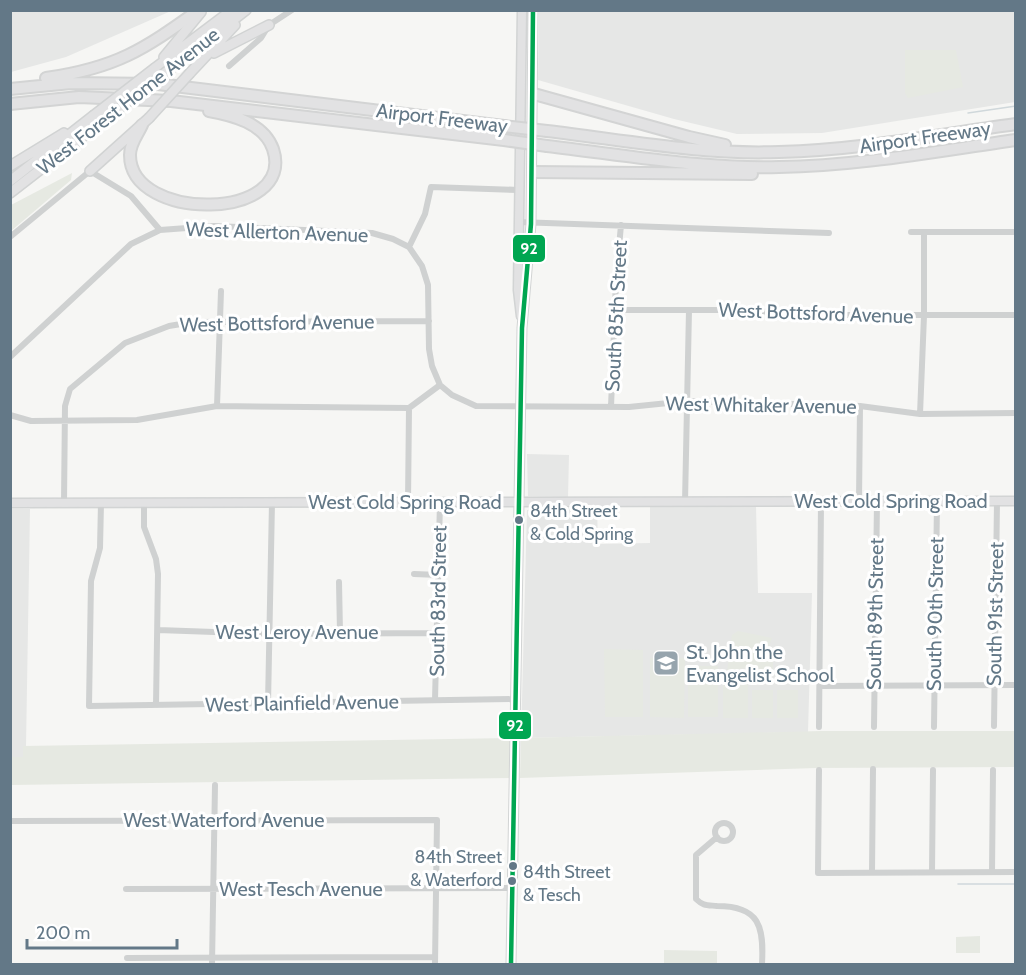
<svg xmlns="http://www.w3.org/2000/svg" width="1026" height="975" font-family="Cabin,sans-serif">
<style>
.built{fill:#e6e7e6}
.green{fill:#e6e9e2}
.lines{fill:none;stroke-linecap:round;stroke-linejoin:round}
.stream{stroke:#d0d8db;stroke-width:1.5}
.secondary-casing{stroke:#d2d4d4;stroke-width:11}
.primary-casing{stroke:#d1d3d3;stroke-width:12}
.highway-casing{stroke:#d3d4d4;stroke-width:14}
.street{stroke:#cfd1d1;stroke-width:6}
.secondary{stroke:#e2e2e3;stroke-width:8}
.primary{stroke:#e2e2e3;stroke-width:9}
.highway{stroke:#e2e2e3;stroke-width:10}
.primary-bridge-casing{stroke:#d1d3d3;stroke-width:12;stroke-linecap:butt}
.highway-bridge-casing{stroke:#d3d4d4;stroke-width:14;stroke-linecap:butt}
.primary-bridge{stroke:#e2e2e3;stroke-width:9}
.highway-bridge{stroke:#e2e2e3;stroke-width:10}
.bus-1-casing{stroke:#fff;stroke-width:9}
.bus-1{stroke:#00a651;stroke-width:4.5}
.bus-dot{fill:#637887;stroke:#fff;stroke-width:2}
.labels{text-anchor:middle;stroke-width:6;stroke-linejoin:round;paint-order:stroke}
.bus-label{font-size:18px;fill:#637887;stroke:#fff;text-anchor:start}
.street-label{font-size:20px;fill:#637887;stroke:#fff}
.poi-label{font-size:20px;fill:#637887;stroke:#fff;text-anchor:start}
.line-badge{stroke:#fff;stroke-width:2}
.badge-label{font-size:16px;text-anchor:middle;font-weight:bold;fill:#fff}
</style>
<rect width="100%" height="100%" fill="#f6f6f4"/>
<path class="built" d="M10,11L11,10L171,11L66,57L11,72Z
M539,11H1015V102L822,133L737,134L674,119L538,80Z
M527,454L569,455L568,497L528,496Z
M756,506L758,593H812L808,732L521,738L527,510L597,507L598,544L650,543V507Z
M10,509H30L26,746H23V757H11Z"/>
<path class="green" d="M905,50H956L963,87L908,98L905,93Z
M72,173L71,180L11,231V205Z
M738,631L772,638L767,651H773V672L759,671L758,666L727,671L732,635Z
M604,649L643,650V717H605Z
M650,658H685L684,718L650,717Z
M688,666H718V717H688Z
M723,675H748V718H723Z
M752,690H773V718H752Z
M777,690H798V718H777Z
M821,731H1015V767L816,768L520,778L521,738Z
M511,738L510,778L11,785L10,757H23V746Z
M980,936V953H956V937Z
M664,950L717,951V964H664Z"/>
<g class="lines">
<path class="stream" d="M968,113L1016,106
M958,884H1016"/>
<defs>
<path id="secondary" d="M521,316L518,290L522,10
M10,503L1016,501
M511,964L522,328L531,224L533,10"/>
<path id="primary" d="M214,53L269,25
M164,57L201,12
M155,68L232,10
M170,69L246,10
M190,73L235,25
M10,166L64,133
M90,171L149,118
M10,181L93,116
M10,193L108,117"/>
<path id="highway" d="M46,78C116,68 143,50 199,10
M10,89L71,83L158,84L504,126
M534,94L689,137L725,145
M10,104L79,97L171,101L504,140
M142,125C137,136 130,143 130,155C130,223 297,221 273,149C264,123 232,115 209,111
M547,131C624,140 702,155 779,152C858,150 937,135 1016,124
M547,146C624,155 702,169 779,167C858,166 938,151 1016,140
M533,172L752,174"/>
</defs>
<use href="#secondary" class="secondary-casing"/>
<use href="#primary" class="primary-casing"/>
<use href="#highway" class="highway-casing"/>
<path class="street" d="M229,66L261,38L269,25L292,10
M518,222L829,233
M911,232H1016
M10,237L90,171L131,196L160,230
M409,247L425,214L431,187L519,190
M616,310H750L799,315H1016
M10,357L131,244L160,230L214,226L372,233L393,239L409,247L422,266L428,285L429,349L432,366L440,385L452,395L476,406L629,407L688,401L860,406L920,414L1016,413
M217,406L221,291
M611,407L616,280L621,225
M920,414L924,316V232
M10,415L31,421L137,420L217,406L409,408
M859,501L860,406
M64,502L65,406L70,389L125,343L169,326L193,322L429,321
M408,502L409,408L440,385
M685,502L689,310
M101,503L100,548L91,581L89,706L516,699
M144,503V527L156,559L158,574L156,705
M414,574L439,575
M339,582L340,633
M158,630L269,634L437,633
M820,686L1016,685
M435,700L440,502
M268,704L272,502
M994,726L997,501
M819,727L821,502
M874,727L877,501
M934,727L937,501
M819,770L818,873L1016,872
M10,821L437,820L435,964
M715 832a9 9 0 1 1 18 0a9 9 0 1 1-18 0Z
M717,837L696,855V899C703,906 707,905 717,906C760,906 764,927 762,964
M872,872L873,769
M932,872L933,770
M992,872L993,770
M126,889L512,888
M127,958L435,957
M212,964L215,785"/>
<use href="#secondary" class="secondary"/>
<use href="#primary" class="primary"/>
<use href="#highway" class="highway"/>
<defs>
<path id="primary-bridge" d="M93,116L155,68
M108,117L170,69
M149,118L190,73"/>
<path id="highway-bridge" d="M504,126L547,131
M504,140L547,146"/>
</defs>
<use href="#primary-bridge" class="primary-bridge-casing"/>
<use href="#highway-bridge" class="highway-bridge-casing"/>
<use href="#primary-bridge" class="primary-bridge"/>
<use href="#highway-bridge" class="highway-bridge"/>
<defs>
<path id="bus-1" d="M511,964L522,328L531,224L533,10"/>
</defs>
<use href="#bus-1" class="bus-1-casing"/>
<use href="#bus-1" class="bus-1"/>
</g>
<defs>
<symbol id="school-square" viewBox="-11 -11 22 22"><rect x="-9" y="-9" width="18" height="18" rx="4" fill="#96a4ad" stroke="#fff"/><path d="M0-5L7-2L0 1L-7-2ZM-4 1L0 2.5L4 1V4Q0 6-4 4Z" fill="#fff"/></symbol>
</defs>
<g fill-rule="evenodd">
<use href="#school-square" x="651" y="648" width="30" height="30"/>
</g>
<g class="bus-dot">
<circle cx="519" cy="520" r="5"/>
<circle cx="513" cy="866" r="5"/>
<circle cx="512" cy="881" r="5"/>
</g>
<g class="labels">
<g class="bus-label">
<text x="530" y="517">84th Street<tspan x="530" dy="23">&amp; Cold Spring</tspan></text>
<text x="502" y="863" text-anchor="end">84th Street<tspan x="502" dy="23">&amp; Waterford</tspan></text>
<text x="523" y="878">84th Street<tspan x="523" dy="23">&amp; Tesch</tspan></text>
</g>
<g class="street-label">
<text transform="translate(128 101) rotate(-38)" y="7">West Forest Home Avenue</text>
<text transform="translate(442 118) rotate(7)" y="7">Airport Freeway</text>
<text transform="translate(925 137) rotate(-8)" y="7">Airport Freeway</text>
<text transform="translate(277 232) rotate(2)" y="7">West Allerton Avenue</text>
<text transform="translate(816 313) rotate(2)" y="7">West Bottsford Avenue</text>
<text transform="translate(616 316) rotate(-87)" y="7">South 85th Street</text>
<text transform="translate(277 323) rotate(-1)" y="7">West Bottsford Avenue</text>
<text transform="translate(761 405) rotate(1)" y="7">West Whitaker Avenue</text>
<text x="891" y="508">West Cold Spring Road</text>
<text x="405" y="509">West Cold Spring Road</text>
<text transform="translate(438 601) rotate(-89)" y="7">South 83rd Street</text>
<text transform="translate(875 614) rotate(-89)" y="7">South 89th Street</text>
<text transform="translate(935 614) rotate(-89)" y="7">South 90th Street</text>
<text transform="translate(995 614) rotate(-89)" y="7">South 91st Street</text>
<text x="297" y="639">West Leroy Avenue</text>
<text transform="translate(302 703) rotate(-1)" y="7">West Plainfield Avenue</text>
<text x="224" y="827">West Waterford Avenue</text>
<text x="301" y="896">West Tesch Avenue</text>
</g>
<g class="poi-label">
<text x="686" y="659">St. John the<tspan x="686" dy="23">Evangelist School</tspan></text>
</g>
</g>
<g class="line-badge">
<rect x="512" y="234" width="34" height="29" rx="6" fill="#00a651"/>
<rect x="498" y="711" width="34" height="29" rx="6" fill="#00a651"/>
</g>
<g class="badge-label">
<text x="529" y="254">92</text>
<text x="515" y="731">92</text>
</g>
<rect width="1026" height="975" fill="none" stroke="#637887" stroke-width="24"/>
<path d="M27 939v9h150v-9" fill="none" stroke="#637887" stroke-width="3"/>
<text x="36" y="939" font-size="18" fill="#637887" stroke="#ffffff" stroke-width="4.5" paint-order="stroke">200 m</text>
</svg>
